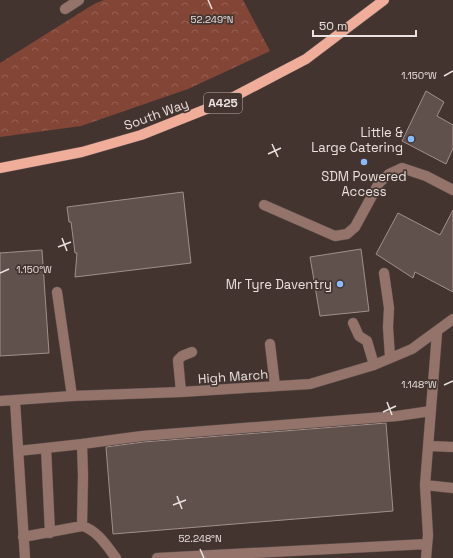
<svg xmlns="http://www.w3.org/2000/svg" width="453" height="558" font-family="'Space Grotesk',sans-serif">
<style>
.forest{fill:url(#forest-crowns)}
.building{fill:#61514c;stroke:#a28f8a}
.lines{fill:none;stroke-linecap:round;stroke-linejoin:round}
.minor-casing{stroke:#5e504c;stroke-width:11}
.major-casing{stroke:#5e504c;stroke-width:11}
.minor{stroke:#94736a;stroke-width:10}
.major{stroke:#efad9a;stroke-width:10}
.ticks{fill:none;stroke:#ebe1de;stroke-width:1.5}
.poi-dot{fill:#87bbfb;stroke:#433430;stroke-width:1.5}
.labels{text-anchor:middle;stroke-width:3.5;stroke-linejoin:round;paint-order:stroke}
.shield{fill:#433430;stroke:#b9adaa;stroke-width:1}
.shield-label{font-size:12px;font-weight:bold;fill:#ebe1de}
.street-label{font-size:13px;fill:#ebe1de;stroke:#433430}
.poi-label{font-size:13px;fill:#ebe1de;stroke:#433430;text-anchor:end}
.ticks-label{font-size:10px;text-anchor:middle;fill:#ebe1de;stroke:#433430;stroke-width:3.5;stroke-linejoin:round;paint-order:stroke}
</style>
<defs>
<pattern id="forest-crowns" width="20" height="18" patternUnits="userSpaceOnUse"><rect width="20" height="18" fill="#834636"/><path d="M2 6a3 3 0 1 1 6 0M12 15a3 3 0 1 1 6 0" fill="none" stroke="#956053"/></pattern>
</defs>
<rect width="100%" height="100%" fill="#433430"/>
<path class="forest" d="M104,0H243L270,51L188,89L81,126L0,137V63L94,4Z"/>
<path class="building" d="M426,91L444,102L437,116L453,125V148L446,164L402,141Z
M183,192L191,263L75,277L77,253H75L71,222H69L67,207Z
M453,210V292L415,272L413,278L376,254L398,213L440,235Z
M361,249L369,311L320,316L310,257Z
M42,250L49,353L0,356V253Z
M386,423L393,511L113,534L106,447L143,442Z"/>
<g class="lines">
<defs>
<path id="minor" d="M65,9L79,0
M264,205L335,236L347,234L355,227L379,183L389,174L402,168L426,176L453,190
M384,273L389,308L388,327L390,357
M57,292L72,396
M353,323L359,336L367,341L374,365
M270,344L275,386
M181,392L178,360L182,356L192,352
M0,401L72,396L181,392L310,384L374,365L412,349L453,319
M15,401L25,558
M82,444L142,436L397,416L431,411
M429,446L453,447
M46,448L82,444L83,476L82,526
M18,451L46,448L50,533
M425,485L453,488
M23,537L82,526C97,530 107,546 116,558
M157,558L427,544
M426,558L428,535L425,485L437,333"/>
<path id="major" d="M0,168L82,152L141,135L224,102L306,59L384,0"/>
</defs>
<use href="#minor" class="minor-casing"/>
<use href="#major" class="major-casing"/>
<use href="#minor" class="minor"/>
<use href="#major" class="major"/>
</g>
<path class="ticks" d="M208,0L212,9M444,76L453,71M272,144L278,157M268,154L281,148M62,238L67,251M58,247L71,242M0,273L9,269M444,385L453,381M387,402L392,415M383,412L396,406M177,496L182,509M173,505L186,500M200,549L204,558"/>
<g class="poi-dot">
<circle cx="411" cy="139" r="4"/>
<circle cx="364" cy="162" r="4"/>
<circle cx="340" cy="284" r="4"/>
</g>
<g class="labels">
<rect class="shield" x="204" y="93" width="38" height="20" rx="3"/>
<g class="shield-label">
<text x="223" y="107">A425</text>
</g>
<g class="street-label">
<text transform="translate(156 114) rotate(-20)" y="5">South Way</text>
<text transform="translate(233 376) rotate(-4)" y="5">High March</text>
</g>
<g class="poi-label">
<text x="403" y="137">Little &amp;<tspan x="403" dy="15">Large Catering</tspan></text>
<text x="364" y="181" text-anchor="middle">SDM Powered<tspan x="364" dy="15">Access</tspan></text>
<text x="332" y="289">Mr Tyre Daventry</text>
</g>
</g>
<g class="ticks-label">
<text x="212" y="23">52.249°N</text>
<text x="419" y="79">1.150°W</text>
<text x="34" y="273">1.150°W</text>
<text x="419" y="388">1.148°W</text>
<text x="200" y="542">52.248°N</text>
</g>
<path d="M313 30v6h103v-6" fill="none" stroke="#ebe1de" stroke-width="2"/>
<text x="319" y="30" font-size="12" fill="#ebe1de" stroke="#433430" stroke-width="3" paint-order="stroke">50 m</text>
</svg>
